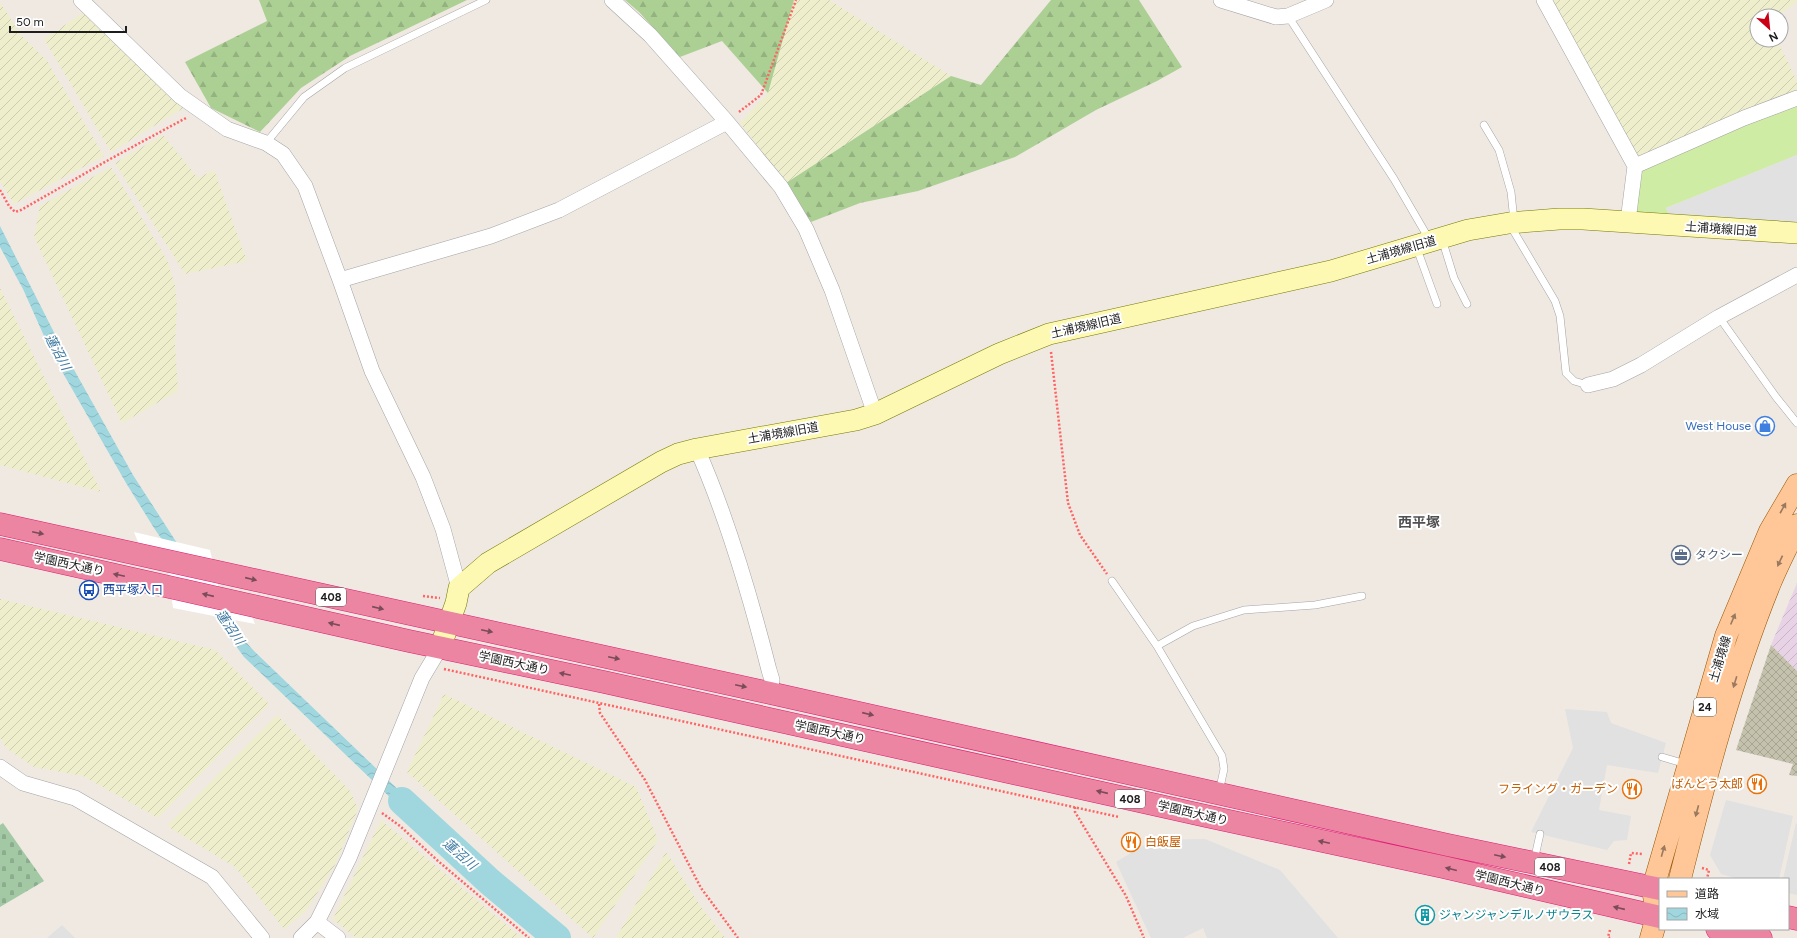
<svg xmlns="http://www.w3.org/2000/svg" width="1797" height="938" font-family="Figtree,'Noto Sans JP',sans-serif">
	<style>
		.industrial { fill: url(#industrial-furrows) }
		.construction { fill: url(#construction-cross-hatch) }
		.farmland { fill: url(#farmland-furrows) }
		.grass { fill: #cfeca4 }
		.forest { fill: url(#forest-firs) }
		.cemetery { fill: url(#cemetery-stones) }
		.parking { fill: #e1e1e1 }
		.water { fill: url(#water-waves) }
		.pier { fill: #fff }
		.lines { fill: none; stroke-linecap: round; stroke-linejoin: round }
		.river { stroke: #a0d7df; stroke-width: 28 }
		.lane-casing { stroke: #a4a4a4; stroke-width: 8 }
		.street-casing { stroke: #a4a4a4; stroke-width: 16 }
		.secondary-casing { stroke: #777800; stroke-width: 22 }
		.primary-casing { stroke: #965500; stroke-width: 23 }
		.highway-casing { stroke: #e11a73; stroke-width: 23 }
		.path { stroke: #ff6363; stroke-width: 2.5; stroke-dasharray: 2 2; stroke-linecap: butt }
		.lane { stroke: #fff; stroke-width: 7 }
		.street { stroke: #fff; stroke-width: 15 }
		.secondary { stroke: #fdf9b2; stroke-width: 21 }
		.primary { stroke: #ffc797; stroke-width: 22 }
		.highway { stroke: #eb85a2; stroke-width: 22 }
		.oneway { fill: #997a60 }
		.oneway2 { fill: #7a4c59 }
		.labels { text-anchor: middle; dominant-baseline: central; stroke-width: 4; stroke-linejoin: round; paint-order: stroke }
		.shield { fill: #fff; stroke: #616161; stroke-width: 1 }
		.shield-label { font-size: 11px; font-weight: bold; fill: #1d1d1d }
		.street-label { font-size: 12px; fill: #1d1d1d; stroke: #fff }
		.shop-label { font-size: 12px; fill: #366cbe; stroke: #fff; text-anchor: end }
		.service-label { font-size: 12px; fill: #4e5e75; stroke: #fff; text-anchor: start }
		.transit-label { font-size: 12px; fill: #164399; stroke: #fff; text-anchor: start }
		.food-label { font-size: 12px; fill: #c56008; stroke: #fff; text-anchor: end }
		.culture-label { font-size: 12px; fill: #0d838f; stroke: #fff; text-anchor: start }
		.water-label { font-size: 13px; font-style: italic; fill: #407aa1; stroke: #fff }
		.quarter-label { font-size: 14px; font-weight: bold; fill: #505050; stroke: #fff }
	</style>
	<defs>
		<pattern id="industrial-furrows" width="10" height="10" patternUnits="userSpaceOnUse"><rect width="10" height="10" fill="#e8d3e6"/><path d="M-1 1l2-2M0 10L10 0M9 11l2-2" fill="none" stroke="#c7b5c5"/></pattern>
		<pattern id="construction-cross-hatch" width="8" height="8" patternUnits="userSpaceOnUse"><rect width="8" height="8" fill="#c4c1ad"/><path d="M0 0l8 8M0 8l8-8" fill="none" stroke="#a8a594"/></pattern>
		<pattern id="farmland-furrows" width="10" height="10" patternUnits="userSpaceOnUse"><rect width="10" height="10" fill="#efeecc"/><path d="M-1 1l2-2M0 10L10 0M9 11l2-2" fill="none" stroke="#ccccaf"/></pattern>
		<pattern id="forest-firs" width="22" height="20" patternUnits="userSpaceOnUse"><rect width="22" height="20" fill="#acd094"/><path d="M5 1l3.5 6h-7zM16 11l3.5 6h-7z" fill="#94b27f"/></pattern>
		<pattern id="cemetery-stones" width="16" height="16" patternUnits="userSpaceOnUse"><rect width="16" height="16" fill="#a2c9a4"/><path d="M2 7V4a2 2 0 0 1 4 0v3zM10 15v-3a2 2 0 0 1 4 0v3z" fill="#8bac8d"/></pattern>
		<pattern id="water-waves" width="16" height="10" patternUnits="userSpaceOnUse"><rect width="16" height="10" fill="#a0d7df"/><path d="M0 5q4-4 8 0t8 0" fill="none" stroke="#89b8bf"/></pattern>
	</defs>
	<rect width="100%" height="100%" fill="#efe9e2"/>
	<path class="industrial" d="M1797,583V671L1771,645Z"/>
	<path class="construction" d="M1771,645L1797,671V776L1789,775L1793,764L1736,750Z"/>
	<path class="farmland" d="M794,0H829L951,76L786,183L740,123L768,93Z
		M1550,0H1797V2L1777,16H1757V40H1777L1797,81V91L1641,157H1636Z
		M0,2L20,34L47,61L104,156L14,204L0,181Z
		M83,13L159,86L185,107L111,152L44,39Z
		M163,135L198,178L214,170L247,261L185,274L115,163Z
		M111,167L167,260L175,285L177,307L175,344L178,391L122,423L34,237L40,206Z
		M0,288L101,492L0,465Z
		M0,599L215,650L269,704L158,818L83,776L34,767L6,748L0,738Z
		M444,694L636,787L658,840L593,938L407,772Z
		M277,715L350,791L358,809L335,865L306,911L284,929L235,867L167,826Z
		M381,820L522,938H356L333,919Z
		M666,852L701,907L725,938H616Z"/>
	<path class="grass" d="M1797,104V155L1666,208L1670,217L1637,215L1634,210L1639,176L1643,170L1666,157Z"/>
	<path class="forest" d="M259,0H467L350,56L301,88L260,132L211,108L185,62L267,21Z
		M625,0H794L768,93L722,41L680,57L639,12Z
		M1051,0H1139L1182,67L1157,81L1096,110L1015,157L918,191L860,203L811,222L786,183L951,76L981,85Z"/>
	<path class="cemetery" d="M3,823L44,881L0,907V825Z"/>
	<path class="parking" d="M1797,155V226L1670,217L1666,208Z
		M1565,709L1607,712L1611,723L1666,743L1658,773L1607,765L1599,810L1631,816L1627,840L1614,841L1607,850L1531,832L1573,748Z
		M1726,800L1793,816L1779,879H1739L1721,874L1710,855Z
		M1796,823L1797,824V895L1788,893V879H1783Z
		M1205,839L1280,870L1338,938H1207L1203,928L1183,938H1151L1116,862L1153,840Z
		M62,925L75,938H47Z"/>
	<path class="water" d="M0,226L63,350L133,475L228,622L254,651L433,823L425,831L244,657L217,620L154,528L126,483L52,354L23,289L0,247Z"/>
	<path class="pier" d="M134,532L210,550L219,589L243,595L255,624L173,608L168,571L147,565Z"/>
	<g class="lines">
		<path class="river" d="M402,801L490,882L557,938"/>
		<g class="lane-casing">
			<path id="lane" d="M1288,16L1394,179L1429,239
				M1484,125L1499,150L1511,192L1514,221
				M266,143L304,97L345,68L486,0
				M1510,225L1555,301L1560,316L1566,373L1574,381L1588,385
				M1442,239L1454,278L1467,304
				M1416,246L1437,304
				M1719,317L1776,397L1797,423
				M1112,581L1157,646L1222,756L1224,769L1219,792
				M1157,646L1193,626L1244,610L1315,605L1362,596
				M1662,757L1686,764
				M1534,861L1540,834"/>
		</g>
		<g class="street-casing">
			<path id="street" d="M81,0L180,96L227,129L266,143L283,154L305,186L340,280L372,371L423,477L443,529L459,588
				M612,0L650,35L727,122L781,187L806,229L832,290L875,414
				M1221,0L1276,17L1288,16L1326,0
				M1544,0L1635,166L1628,221
				M1635,166L1744,118L1797,98
				M340,280L491,236L559,210L727,122
				M1588,385L1613,379L1641,365L1719,317L1797,275
				M697,449C728,519 750,595 769,670L772,680L770,693
				M0,767L23,783L75,798L212,877L262,938
				M317,922L338,938
				M301,938L317,922L349,858L422,678L440,648"/>
		</g>
		<g class="secondary-casing">
			<path id="secondary" d="M440,648L456,603L459,588L488,563L661,462L678,454L697,449L856,420L875,414L999,354L1049,334L1331,271L1468,230L1509,223L1559,219H1583L1797,233"/>
		</g>
		<g class="primary-casing">
			<path id="primary" d="M1680,879C1705,779 1731,679 1770,583C1778,564 1788,545 1797,525
				M1651,938L1657,917L1653,888L1726,636L1770,531L1797,485"/>
		</g>
		<g class="highway-casing">
			<path id="highway" d="M0,524L770,693L1448,845L1660,889
				M0,549L409,641L604,682L1206,816L1443,867L1660,917
				M1788,917L1797,919
				M1717,929L1761,938"/>
		</g>
		<path class="path" d="M739,112L761,95L796,0
			M0,190L9,206L15,212L21,210L112,158L186,118
			M1051,352L1068,503L1080,535L1107,574
			M423,596L440,598
			M444,669L1119,817
			M599,704L600,713L645,780L701,888L738,938
			M1075,807V812L1126,896L1144,938
			M382,813L400,826L438,861L529,938
			M1629,864L1631,853L1643,854
			M1702,868L1709,870L1707,879
			M1610,930L1608,937L1610,938"/>
		<use href="#lane" class="lane"/>
		<use href="#street" class="street"/>
		<use href="#secondary" class="secondary"/>
		<use href="#primary" class="primary"/>
		<use href="#highway" class="highway"/>
	</g>
	<defs><path id="oneway-solid" d="M-6-.8H1V-3.2L6.5 0L1 3.2V.8H-6Z"/></defs>
	<g class="oneway">
		<use href="#oneway-solid" transform="translate(1783 508) rotate(-61)"/>
		<use href="#oneway-solid" transform="translate(1780 561) rotate(115)"/>
		<use href="#oneway-solid" transform="translate(1733 619) rotate(-67)"/>
		<use href="#oneway-solid" transform="translate(1735 682) rotate(107)"/>
		<use href="#oneway-solid" transform="translate(1697 811) rotate(105)"/>
		<use href="#oneway-solid" transform="translate(1663 851) rotate(-74)"/>
	</g>
	<g class="oneway2">
		<use href="#oneway-solid" transform="translate(38 533) rotate(12)"/>
		<use href="#oneway-solid" transform="translate(119 575) rotate(-168)"/>
		<use href="#oneway-solid" transform="translate(251 579) rotate(13)"/>
		<use href="#oneway-solid" transform="translate(208 595) rotate(-167)"/>
		<use href="#oneway-solid" transform="translate(378 608) rotate(13)"/>
		<use href="#oneway-solid" transform="translate(334 624) rotate(-167)"/>
		<use href="#oneway-solid" transform="translate(487 631) rotate(12)"/>
		<use href="#oneway-solid" transform="translate(614 658) rotate(12)"/>
		<use href="#oneway-solid" transform="translate(565 674) rotate(-168)"/>
		<use href="#oneway-solid" transform="translate(741 686) rotate(12)"/>
		<use href="#oneway-solid" transform="translate(868 714) rotate(13)"/>
		<use href="#oneway-solid" transform="translate(1102 792) rotate(-167)"/>
		<use href="#oneway-solid" transform="translate(1324 842) rotate(-168)"/>
		<use href="#oneway-solid" transform="translate(1500 856) rotate(12)"/>
		<use href="#oneway-solid" transform="translate(1451 869) rotate(-166)"/>
		<use href="#oneway-solid" transform="translate(1619 908) rotate(-167)"/>
	</g>
	<defs>
		<g id="shop-ring" transform="scale(1)"><circle r="9.5" fill="#fff" stroke="#3f7fe0" stroke-width="1.5"/><path d="M-5-2.5h2.3a2.7 3.5 0 0 1 5.4 0H5L5.5 6h-11ZM-1.5-2.5h3a1.5 2.3 0 0 0-3 0Z" fill="#3f7fe0"/></g>
		<g id="office-ring" transform="scale(1)"><circle r="9.5" fill="#fff" stroke="#5c6f8a" stroke-width="1.5"/><path d="M-6-3h4V-5.5h4V-3h4V5H-6ZM-1-4.5V-3h2v-1.5ZM-6 0V1H6V0Z" fill="#5c6f8a"/></g>
		<g id="bus-ring" transform="scale(1)"><circle r="9.5" fill="#fff" stroke="#1a4fb4" stroke-width="1.5"/><path d="M-5-6H5V4H4V6H2V4H-2V6H-4V4H-5ZM-3.5-4V0h7V-4ZM-3.5 1.2v1.5H-2V1.2ZM2 1.2v1.5H3.5V1.2Z" fill="#1a4fb4"/></g>
		<g id="restaurant-ring" transform="scale(1)"><circle r="9.5" fill="#fff" stroke="#e8710a" stroke-width="1.5"/><path d="M-5-6h1v4h1v-4h1v4h1v-4h1v5L-1.5 .5V6h-2V.5L-5-1ZM5-6V6H3V1.5H1.5Q1.5-4 5-6Z" fill="#e8710a"/></g>
		<g id="building-ring" transform="scale(1)"><circle r="9.5" fill="#fff" stroke="#0f9aa8" stroke-width="1.5"/><path d="M-4-6H4V6H1V3H-1V6H-4ZM-2.5-4.3h1.7v1.8h-1.7ZM.8-4.3h1.7v1.8H.8ZM-2.5-1h1.7V.8h-1.7ZM.8-1h1.7V.8H.8Z" fill="#0f9aa8"/></g>
	</defs>
	<g fill-rule="evenodd">
		<use href="#shop-ring" x="1765" y="426"/>
		<use href="#office-ring" x="1681" y="555"/>
		<use href="#bus-ring" x="89" y="590"/>
		<use href="#restaurant-ring" x="1757" y="784"/>
		<use href="#restaurant-ring" x="1632" y="789"/>
		<use href="#restaurant-ring" x="1131" y="842"/>
		<use href="#building-ring" x="1425" y="915"/>
	</g>
	<g class="labels">
		<g class="shield">
			<rect x="316" y="588" width="30" height="18" rx="3"/>
			<rect x="1694" y="698" width="22" height="18" rx="3"/>
			<rect x="1115" y="790" width="30" height="18" rx="3"/>
			<rect x="1535" y="858" width="30" height="18" rx="3"/>
		</g>
		<g class="shield-label">
			<text x="331" y="597">408</text>
			<text x="1705" y="707">24</text>
			<text x="1130" y="799">408</text>
			<text x="1550" y="867">408</text>
		</g>
		<g class="street-label">
			<text transform="translate(1721 229) rotate(4)">土浦境線旧道</text>
			<text transform="translate(1401 250) rotate(-16)">土浦境線旧道</text>
			<text transform="translate(1086 326) rotate(-13)">土浦境線旧道</text>
			<text transform="translate(783 433) rotate(-10)">土浦境線旧道</text>
			<text transform="translate(69 564) rotate(12)">学園西大通り</text>
			<text transform="translate(1720 659) rotate(-73)">土浦境線</text>
			<text transform="translate(514 663) rotate(12)">学園西大通り</text>
			<text transform="translate(830 732) rotate(12)">学園西大通り</text>
			<text transform="translate(1193 813) rotate(13)">学園西大通り</text>
			<text transform="translate(1510 883) rotate(14)">学園西大通り</text>
		</g>
		<g class="shop-label">
			<text x="1751" y="426">West House</text>
		</g>
		<g class="service-label">
			<text x="1695" y="555">タクシー</text>
		</g>
		<g class="transit-label">
			<text x="103" y="590">西平塚入口</text>
		</g>
		<g class="food-label">
			<text x="1743" y="784">ばんどう太郎</text>
			<text x="1618" y="789">フライング・ガーデン</text>
			<text x="1145" y="842" text-anchor="start">白飯屋</text>
		</g>
		<g class="culture-label">
			<text x="1439" y="915">ジャンジャンデルノザウラス</text>
		</g>
		<g class="water-label">
			<text transform="translate(58 352) rotate(62)">蓮沼川</text>
			<text transform="translate(230 627) rotate(55)">蓮沼川</text>
			<text transform="translate(460 854) rotate(41)">蓮沼川</text>
		</g>
		<g class="quarter-label">
			<text x="1419" y="522">西平塚</text>
		</g>
	</g>
	<rect x="1659" y="878" width="130" height="52" fill="#ffffff" stroke="#a5a5a5"/>
	<rect x="1667" y="891" width="20" height="6" fill="#ffc797" stroke="#a5a5a5"/>
	<text x="1695" y="898" font-size="12" fill="#1d1d1d">道路</text>
	<rect x="1667" y="908" width="20" height="12" fill="url(#water-waves)" stroke="#a5a5a5"/>
	<text x="1695" y="918" font-size="12" fill="#1d1d1d">水域</text>
	<g transform="translate(1769 28) rotate(153)"><circle r="19" fill="#ffffff" stroke="#a5a5a5"/>
	<path d="M0-3L7 15L0 10L-7 15Z" fill="#ca0015"/>
	<text y="-6" font-size="11" font-weight="bold" text-anchor="middle" fill="#1d1d1d">N</text>
	</g>
	<path d="M10 26v6h116v-6" fill="none" stroke="#1d1d1d" stroke-width="2"/>
	<text x="16" y="26" font-size="12" fill="#1d1d1d" stroke="#ffffff" stroke-width="3" paint-order="stroke">50 m</text>
</svg>
